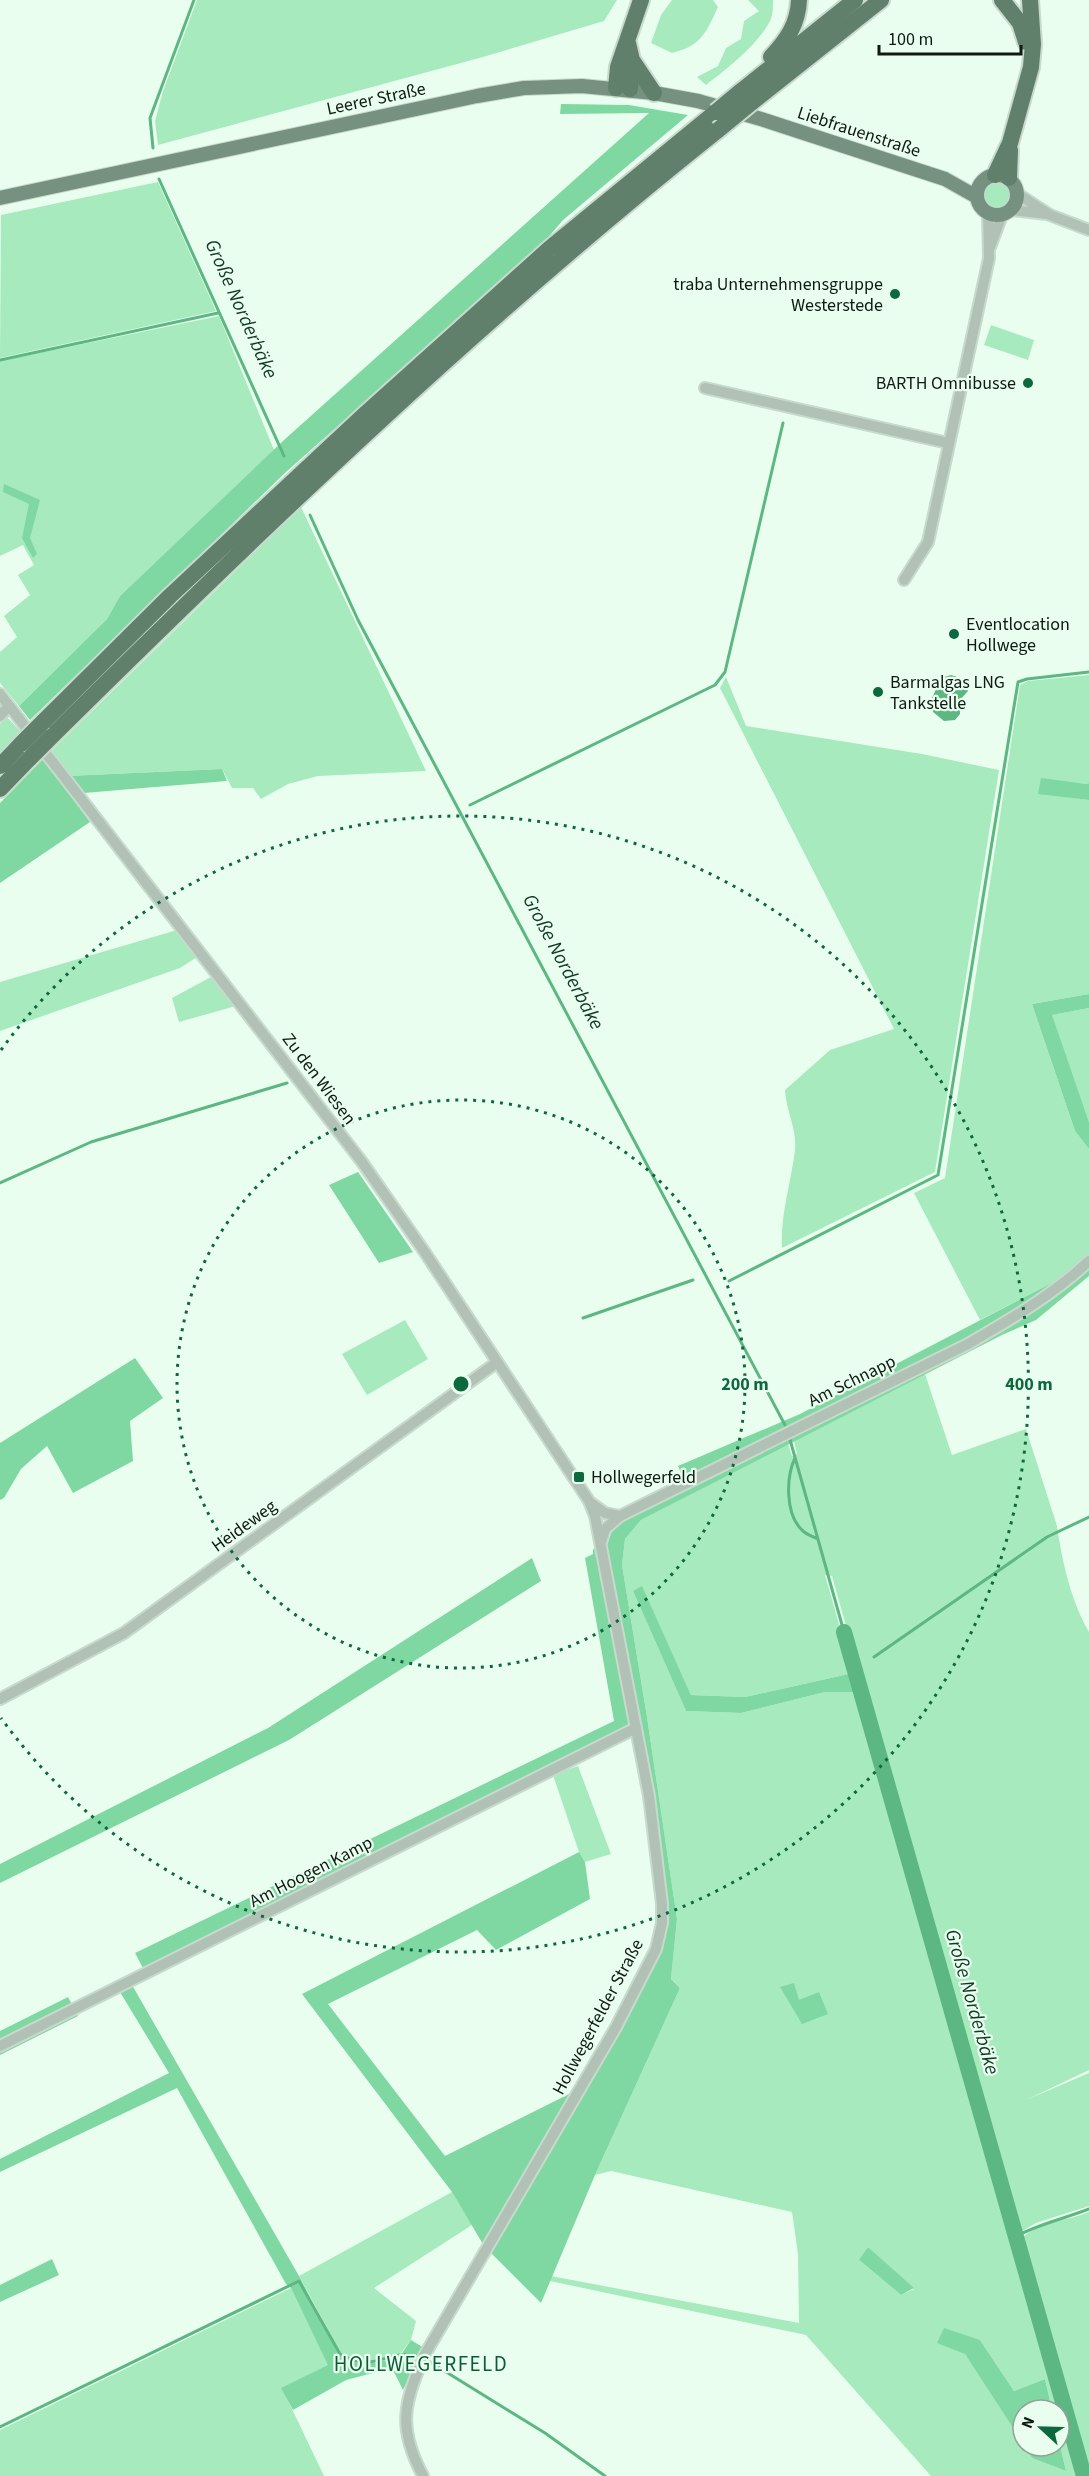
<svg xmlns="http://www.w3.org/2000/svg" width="1089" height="2476" font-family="'Source Sans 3',sans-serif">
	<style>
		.green { fill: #a6eabe; fill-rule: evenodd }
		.forest { fill: #7fd8a1 }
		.water { fill: #5db782 }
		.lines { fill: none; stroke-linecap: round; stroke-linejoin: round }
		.stream { stroke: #5db782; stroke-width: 3 }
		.river { stroke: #5db782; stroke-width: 16 }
		.minor-casing { stroke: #c7dacc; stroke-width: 14 }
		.major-casing { stroke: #c7dacc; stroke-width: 16 }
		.highway-casing { stroke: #c7dacc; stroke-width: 20 }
		.minor { stroke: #b2c1b6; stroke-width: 10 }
		.major { stroke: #76917f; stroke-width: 14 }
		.highway { stroke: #61806c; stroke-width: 16 }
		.highway-bridge-casing { stroke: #c7dacc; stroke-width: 20; stroke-linecap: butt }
		.highway-bridge { stroke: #61806c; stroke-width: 16 }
		.ring { fill: none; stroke: #0c693d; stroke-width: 3; stroke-dasharray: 3 6 }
		.poi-dot { fill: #0c693d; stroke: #eafef0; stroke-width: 2 }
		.labels { text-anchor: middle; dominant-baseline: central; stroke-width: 4.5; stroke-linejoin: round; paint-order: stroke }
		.street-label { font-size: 18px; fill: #0e1a12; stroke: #eafef0 }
		.poi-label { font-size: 18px; fill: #0e1a12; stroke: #eafef0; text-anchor: start }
		.water-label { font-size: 20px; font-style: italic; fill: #123923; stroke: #eafef0 }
		.quarter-label { font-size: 21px; letter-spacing: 1.5px; fill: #095e36; stroke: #eafef0 }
		.centre { fill: #0c693d; stroke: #eafef0; stroke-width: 3 }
		.ring-label { font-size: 18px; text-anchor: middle; font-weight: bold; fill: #0c693d; stroke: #eafef0; stroke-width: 4.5; stroke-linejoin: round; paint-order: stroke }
	</style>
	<rect width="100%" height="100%" fill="#eafef0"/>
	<path class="green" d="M197,0H617L604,21L483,57L158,145L155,121L163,91Z
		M672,0H713L718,7C706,33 701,46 672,53L651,43L661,15Z
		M748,0H773C773,6 773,13 771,19C760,43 727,69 706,85L697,77L718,66L726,48L741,39L744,21L759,11Z
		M983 195a15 15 0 1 1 30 0a15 15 0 1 1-30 0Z
		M158,182L216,311L0,358L1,215Z
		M219,316L274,450L120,596L107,619L19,706L0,683V652L17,637L4,616L30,595L18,575L34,565L23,545L0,556V361Z
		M991,325L1034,340L1028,360L984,345Z
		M301,507L426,771L318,776L288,784L261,799L253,788H232L222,769L68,776L50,752Z
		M1089,675V783L1086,784L1064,782L1038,793L1089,800V994L1032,1004L1075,1131L1089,1149V1255L1069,1274L980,1320L914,1193L945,1178L1020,685L1028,681Z
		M726,677L746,726L922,754L999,770L935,1172L782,1248C780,1215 791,1183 795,1150C797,1129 786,1111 785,1090L830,1050L894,1029L720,688Z
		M7,717L20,731L0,752V724Z
		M177,930L197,957L180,968L0,1031V982Z
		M211,977L236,1006L179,1022L172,998Z
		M1089,1008V1122L1051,1015Z
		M405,1320L428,1359L367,1395L342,1354Z
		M925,1374L952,1455L1026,1429L1057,1526C1062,1561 1071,1601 1089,1632V2070L1026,2100L1089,2073V2206L1036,2223L1017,2234L832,1576L825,1575L853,1673L745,1697L691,1695L642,1587L633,1591L686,1711L741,1713L825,1692H858L963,2065L1082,2476H931L806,2335L550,2281L551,2276L799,2323L798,2254L792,2212L611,2171L595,2175L680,1988L671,1979L677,1919L647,1717L622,1565L625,1539L641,1520L788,1444L792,1456L797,1454L794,1441ZM868,2247L913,2288L914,2289L901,2295L860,2261ZM980,2340L1014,2391L1045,2379L1052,2410H1059V2441L1066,2471L1032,2458L1010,2419L965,2354Z
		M578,1766L611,1854L585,1862L579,1852L553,1775Z
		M452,2192L472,2225L374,2288L416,2321L411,2340L400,2354L366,2363L352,2360L340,2352L299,2276Z
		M1089,2212V2476H1086L1019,2242C1033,2222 1068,2221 1089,2212Z
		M291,2288L329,2365L282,2388L324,2476H0V2430Z"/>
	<path class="forest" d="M561,104L629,105L688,115L563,220L540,247L286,472L30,720L19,706L107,619L120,596L284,440L649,113L560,114Z
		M4,484L40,500L30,538L37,554L33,558L22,538L29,504L3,492Z
		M43,759L61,779L68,776L222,769L227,781L84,793L74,800L90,822L0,883V803Z
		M1041,778L1086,784L1089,783V800L1038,794Z
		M1089,994V1008L1052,1015L1089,1122V1149L1075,1131L1032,1004Z
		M358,1172L413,1252L379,1263L329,1185Z
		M1089,1255V1276L1036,1320L1002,1335L641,1520L625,1539L622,1565L647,1717L677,1919L671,1979L680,1988L595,2175L541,2303L484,2246L452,2192L302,1994L579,1852L585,1862L590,1899L496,1950L477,1930L328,2004L445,2156L571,2093L578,2097L665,1919L632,1726L333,1877L143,1968L135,1953L614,1721L585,1558L593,1554V1549L607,1545L612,1531L620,1523L687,1488L678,1466L800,1414L1069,1274Z
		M135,1358L163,1398L130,1421L133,1461L73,1493L47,1446L21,1469L4,1498L0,1500V1443Z
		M532,1558L541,1581L289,1740L0,1883V1864L268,1728Z
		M642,1586L691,1695L745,1697L853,1673L858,1692H825L741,1713L686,1711L633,1591Z
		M794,1983L799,2000L819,1992L828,2014L802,2024L780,1987Z
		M132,1985L299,2276L339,2355C363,2369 375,2363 400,2356L411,2340L424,2348L403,2390L392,2368L346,2380L293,2410L281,2388L328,2365L291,2288L286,2284L177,2088L0,2172V2159L169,2073L120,1992Z
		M68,1997L78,2016L0,2055V2031Z
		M868,2247L914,2288L901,2295L859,2260Z
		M52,2259L59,2275L0,2302V2285Z
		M944,2328L980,2340L1014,2391L1045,2379L1052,2410H1023V2443L965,2354L937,2343Z
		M1059,2441L1066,2471L1032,2458L1025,2446H1059Z"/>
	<path class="water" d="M951,675L960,678L967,684L968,691L960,700V714L955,720L944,721L933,712L932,698L941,678Z"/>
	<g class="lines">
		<path class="stream" d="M153,148L150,118L194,0
			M159,179L284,456
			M0,360L218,313
			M310,515L358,620L785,1425
			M470,805L715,685L725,672L783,423
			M0,1183L91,1142L287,1083
			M729,1281L938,1175L1018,682L1027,679L1089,672
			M583,1318L693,1280
			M789,1436L844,1632
			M795,1458C786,1477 785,1514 802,1530C805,1534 814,1537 818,1539
			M874,1657L1047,1537L1089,1517
			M1015,2237C1038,2224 1064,2219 1089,2209
			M430,2362L545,2433L605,2476
			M0,2427L299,2281L340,2354C373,2374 384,2351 415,2355"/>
		<path class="river" d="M844,1632L1084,2476"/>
		<g class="minor-casing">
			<path id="minor" d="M1018,194L1050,215L1089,230
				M1012,210L1047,214
				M990,247L1002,215
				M705,388L948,443
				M904,580L928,542L989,258L988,213
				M0,694L362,1162L426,1254L589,1501L595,1516L649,1796L662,1904V1923L656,1949L616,2027L424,2356C404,2404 397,2427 423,2476
				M0,716L9,706
				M591,1503L605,1513L620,1516
				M601,1542L605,1529L620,1516L968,1344C1011,1319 1053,1295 1089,1261
				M0,1699L124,1633L496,1363
				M0,2046L636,1728"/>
		</g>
		<g class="major-casing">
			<path id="major" d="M977 195a20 20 0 1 1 40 0a20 20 0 1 1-40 0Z
				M0,198L477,96L524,88L582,86L654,93L698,101L761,119L945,179L977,197"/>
		</g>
		<g class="highway-casing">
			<path id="highway" d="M1002,0L1020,23L1026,42
				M628,43L632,60L630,89
				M771,57C787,40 798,24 799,0
				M632,60L654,93
				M616,88L618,67L641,0
				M740,92L855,0
				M751,103L881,0
				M995,175L1010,143L1031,67L1033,44L1030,0
				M1009,178L1010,150
				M43,722L170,596L365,414L549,249L716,112
				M52,736C265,525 483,317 718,130
				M0,766L21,744
				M0,789L30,758"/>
		</g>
		<use href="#minor" class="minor"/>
		<use href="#major" class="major"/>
		<use href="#highway" class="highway"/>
		<g class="highway-bridge-casing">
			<path id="highway-bridge" d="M716,112L740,92
				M718,130L751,103
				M21,744L43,722
				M30,758L52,736"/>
		</g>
		<use href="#highway-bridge" class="highway-bridge"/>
	</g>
	<g class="ring">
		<circle cx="461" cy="1384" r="284"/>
		<path d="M1 1050A568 568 0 1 1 1 1718"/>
	</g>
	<g class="poi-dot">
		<circle cx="895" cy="294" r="6"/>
		<circle cx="1028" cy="383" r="6"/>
		<circle cx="954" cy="634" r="6"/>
		<circle cx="878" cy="692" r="6"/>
		<rect x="573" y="1471" width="12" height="12" rx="3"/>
	</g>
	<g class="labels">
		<g class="street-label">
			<text transform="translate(376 99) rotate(-12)">Leerer Straße</text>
			<text transform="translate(859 132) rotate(18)">Liebfrauenstraße</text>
			<text transform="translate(319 1079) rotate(53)">Zu den Wiesen</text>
			<text transform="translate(852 1381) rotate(-26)">Am Schnapp</text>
			<text transform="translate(244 1526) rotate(-36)">Heideweg</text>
			<text transform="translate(311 1872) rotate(-27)">Am Hoogen Kamp</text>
			<text transform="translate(598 2017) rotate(-62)">Hollwegerfelder Straße</text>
		</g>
		<g class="poi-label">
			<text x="883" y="284" text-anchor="end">traba Unternehmensgruppe<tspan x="883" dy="21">Westerstede</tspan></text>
			<text x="1016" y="383" text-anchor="end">BARTH Omnibusse</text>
			<text x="966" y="624">Eventlocation<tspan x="966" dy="21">Hollwege</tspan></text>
			<text x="890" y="682">Barmalgas LNG<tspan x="890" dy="21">Tankstelle</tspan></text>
			<text x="591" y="1477">Hollwegerfeld</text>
		</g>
		<g class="water-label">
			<text transform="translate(241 309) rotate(66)">Große Norderbäke</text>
			<text transform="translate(563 962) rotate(62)">Große Norderbäke</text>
			<text transform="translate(972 2002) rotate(74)">Große Norderbäke</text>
		</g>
		<g class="quarter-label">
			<text x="421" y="2364">HOLLWEGERFELD</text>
		</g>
	</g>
	<circle cx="461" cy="1384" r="9" class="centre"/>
	<g class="ring-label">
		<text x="745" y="1390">200 m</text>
		<text x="1029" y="1390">400 m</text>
	</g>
	<g transform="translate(1041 2428) rotate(292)"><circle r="28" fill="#eafef0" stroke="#92a397" stroke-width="1.5"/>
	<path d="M0-4.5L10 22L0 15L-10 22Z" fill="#0c693d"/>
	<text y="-9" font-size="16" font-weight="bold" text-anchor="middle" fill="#0e1a12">N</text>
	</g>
	<path d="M879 45v9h142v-9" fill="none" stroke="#0e1a12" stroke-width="3"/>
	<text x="888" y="45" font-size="18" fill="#0e1a12" stroke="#eafef0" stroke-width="4.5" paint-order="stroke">100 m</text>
</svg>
